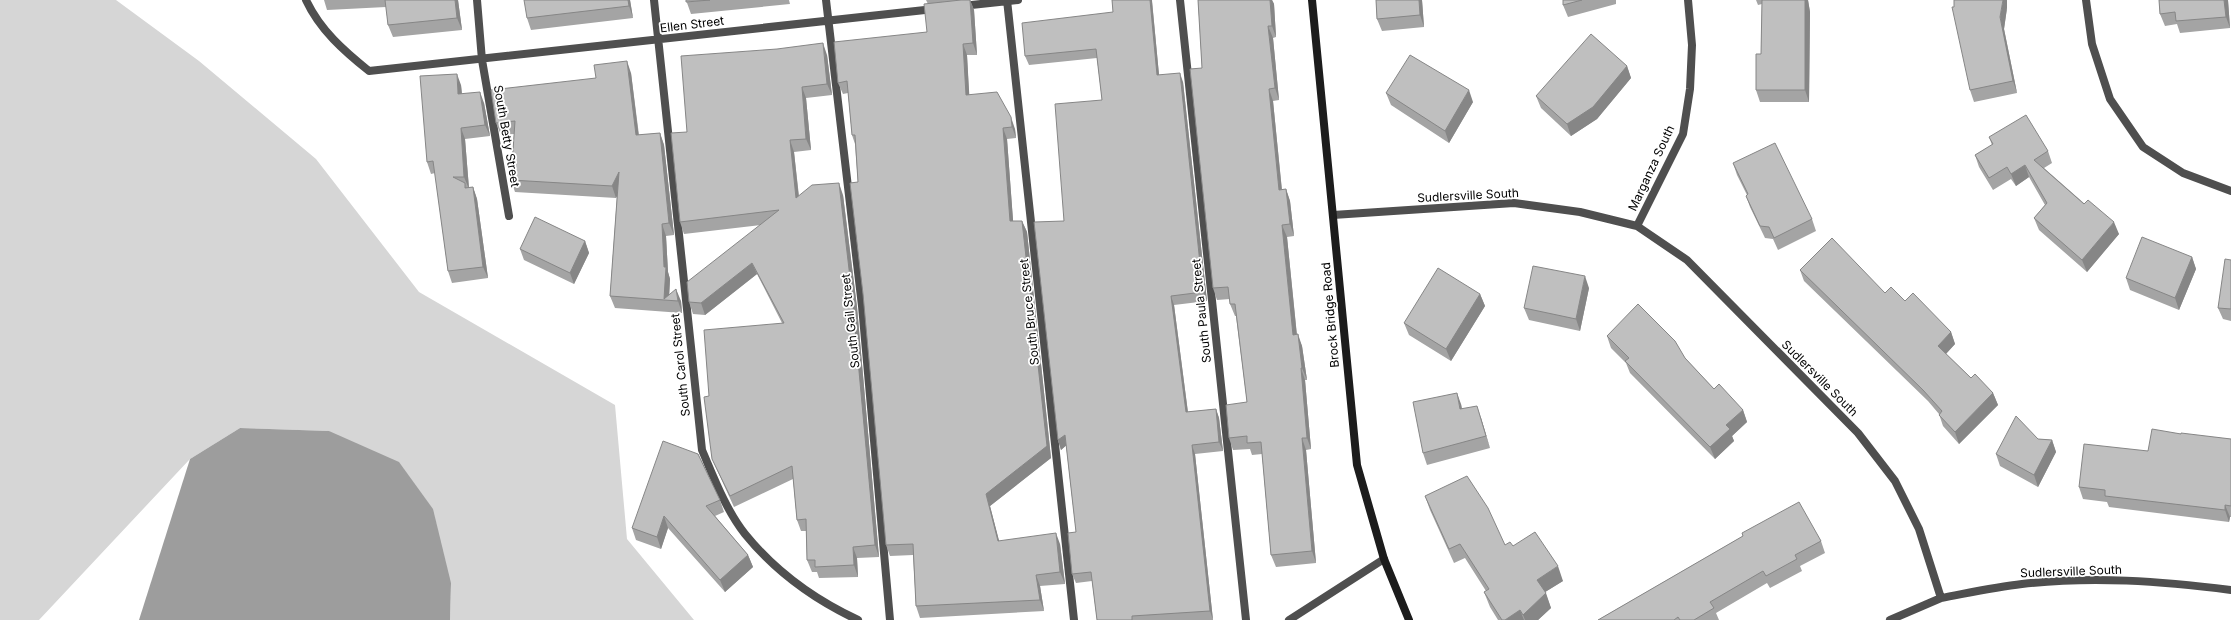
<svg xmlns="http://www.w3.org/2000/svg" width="2231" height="620" font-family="Inter,sans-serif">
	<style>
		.green { fill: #d6d6d6 }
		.water { fill: #9d9d9d }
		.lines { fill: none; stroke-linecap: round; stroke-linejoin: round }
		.street { stroke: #4f4f4f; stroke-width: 8 }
		.secondary { stroke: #1c1c1c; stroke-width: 8 }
		.wall { fill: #a4a4a4 }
		.shaded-wall { fill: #868686 }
		.building { fill: #bfbfbf; stroke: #868686 }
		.labels { text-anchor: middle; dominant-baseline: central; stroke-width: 3.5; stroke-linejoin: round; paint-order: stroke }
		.street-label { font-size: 12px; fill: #000; stroke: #fff }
	</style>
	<rect width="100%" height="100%" fill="#fff"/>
	<path class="green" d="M0,0H116L199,61L316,159L419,292L615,405L627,539L694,620H450L451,583L329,431L240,428L190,459L39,620H0Z"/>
	<path class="water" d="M240,428L329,431L399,462L433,509L451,583L450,620H139L190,459Z"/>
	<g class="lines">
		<path class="street" d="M306,0C320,30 344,51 369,71L934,9
			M477,0L482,60L509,216
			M654,0L702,450C714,478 726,510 745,534C775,571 815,600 858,620
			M826,0L862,306L890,620
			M1007,0L1074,620
			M1180,0L1246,620
			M2086,0L2092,44L2110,99L2143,147L2183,173L2231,191
			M962,6L1018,0
			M1333,215L1514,203L1580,212L1637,226L1687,260L1858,433L1895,481L1919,529L1941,598C1968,593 1995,587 2022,584C2092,576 2161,581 2231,590
			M1637,226L1683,134L1690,89L1692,45L1688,0
			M1289,620L1384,559
			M1890,620L1941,598"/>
		<path class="secondary" d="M1312,0L1357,465L1384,559L1409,620"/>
	</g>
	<path class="wall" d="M324,0H458L462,30L393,37L388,25L386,7L327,10Z
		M630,0L633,18L531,30L527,18Z
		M686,0H789L790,4L691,14Z
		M926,0H970L974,10L977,55H967L969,95L1015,129L1016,138L1007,139L1013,221H1022L1027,232L1051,458L990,506L999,541L1060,544L1065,584L1040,586L1044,611L920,618L916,606L913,555L890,556L886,545L855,144L852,135L848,93L843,94L838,83L927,32L928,4Z
		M1112,0H1152L1159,75L1183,82L1207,301L1174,305L1188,412L1216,409L1219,418L1223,451L1195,454L1213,620H1097L1092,581L1076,583L1072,574L1076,532L1066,445L1061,450L1058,440L1064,221L1102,100L1097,58L1029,65L1025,56L1113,12Z
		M1198,0H1272L1274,4L1276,37L1273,38L1279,100L1273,101L1282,190L1286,189L1290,201L1294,236L1287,237L1297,335L1302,346L1307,380H1305L1311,449L1306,450L1316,563L1276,567L1271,555L1262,454L1252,455L1250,449L1233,450L1229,438L1247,402L1236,316H1235L1230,304V299L1217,300L1213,288L1202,68Z
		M1376,0H1422L1424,27L1382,31L1377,19Z
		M1563,0H1616V4L1568,17L1563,5Z
		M1756,0H1808L1810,12L1809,102H1760L1756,90L1761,54L1762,4L1758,5Z
		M2159,0H2228L2230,28L2180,33L2177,24L2165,26L2160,14Z
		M2007,8L2004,29L2017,93L1974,102L1970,90Z
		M827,55L832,95L806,98L811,150L794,152L799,196L843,195L857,307L879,557L857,558L858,577L819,578L817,572H812L807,560L806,531H801L797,520L793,479L734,507L717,470L712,459L709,396L782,323L757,274L705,315L693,314L689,302L761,225L684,234L680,222L687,132Z
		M1627,66L1631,78L1597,119L1571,136L1541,108L1536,96Z
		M631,73L639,135L660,133L664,145L674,235L666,236L668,272L670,279L669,295L681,301L682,313L615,308L610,296L617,196L616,198L515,192L511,180L514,134L501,135L496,123Z
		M461,85L462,94L484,103L490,136L465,139L469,188L473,187L477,199L488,278L452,283L448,271L435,173L431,174L427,162Z
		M1386,93L1473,102L1449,143L1391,105Z
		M1989,137L2048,151L2052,163L2044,168L2119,234L2087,272L2039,230L2034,218L2045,205L2029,177L2016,186L2011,179L1993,190L1979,167L1975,155L1992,145Z
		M1733,163L1812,219L1816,231L1778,250L1773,239L1765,238L1750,207L1746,196L1747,195L1737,175Z
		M585,241L589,253L574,284L524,260L520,249Z
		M2192,257L2196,269L2179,310L2130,290L2126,278Z
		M2231,260V321L2223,319L2218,308Z
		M1800,270L1885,293L1905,301L1951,332L1955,344L1946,354L1971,378L1993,393L1998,405L1959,444L1943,426L1939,414L1928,401L1804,281Z
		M1589,288L1580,331L1529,320L1524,308Z
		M1480,294L1485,306L1451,361L1409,335L1404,323Z
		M1607,336L1685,358L1714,389L1743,410L1747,422L1732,436L1734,441L1715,459L1630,373L1626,363L1611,348Z
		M1461,404L1462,409L1481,418L1490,448L1427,465L1423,453Z
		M2181,434L2231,439V517H2230L2229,522L2109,507L2107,502L2083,499L2079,487Z
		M2038,439L2052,440L2056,452L2038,487L2000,466L1996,454Z
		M698,454L720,500L724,512L715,516L748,555L753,567L725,592L668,528L661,549L636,540L632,528Z
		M1425,496L1505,545L1513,546L1563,581L1545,592L1551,608L1538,620H1498L1490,607L1484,592L1486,591L1465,558L1454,563L1430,510Z
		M1742,533L1821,541L1825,553L1800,566L1802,571L1770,588L1767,583L1716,613L1719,620H1598L1743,536Z"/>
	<path class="shaded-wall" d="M455,0H458L462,30L457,18Z
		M628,0H630L633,18L629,6Z
		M970,0L974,10L977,55L973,43Z
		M1150,0H1152V2L1160,85L1157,75Z
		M1270,0H1272L1274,4L1276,37L1272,26Z
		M1419,0H1422L1424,27L1420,15Z
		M1805,0H1808L1810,12L1809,102L1805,90Z
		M2003,0H2007V8L2004,29L2017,93L2013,81L2000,17Z
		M2224,0H2228L2230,28L2226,17Z
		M1268,26L1273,38L1279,100L1275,88Z
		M823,43L827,55L832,95L827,84Z
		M963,44L967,55L970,107L966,95Z
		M627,61L631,73L640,147L636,135Z
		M1627,66L1631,78L1597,119L1571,136L1567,124Z
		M1180,73L1183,82L1207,301L1203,292Z
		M457,74L461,85L463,106L458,94Z
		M802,87L806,98L811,150L806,139Z
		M1269,89L1273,101L1283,202L1279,190Z
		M1469,90L1473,102L1449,143L1445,131Z
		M480,92L484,103L490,136L485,125Z
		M1011,117L1015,129L1016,138L1012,127Z
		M461,128L465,139L469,189L464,177Z
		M1003,128L1007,139L1014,233L1010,221Z
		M660,133L664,145L674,235L669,223Z
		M790,140L794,152L800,209L796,198Z
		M2025,165L2029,177L2016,186L2011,174Z
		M619,172L623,184L616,198L612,186Z
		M839,183L843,195L857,307L879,557L875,545Z
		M473,187L477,199L488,278L483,267Z
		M1286,189L1290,201L1294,236L1290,224Z
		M1022,221L1027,232L1051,458L990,506L1002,552L998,541L986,494Z
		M2114,222L2119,234L2087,272L2082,260Z
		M662,224L666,236L668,272L670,279L669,300L664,299V267Z
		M1282,225L1287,237L1298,347L1293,335Z
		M585,241L589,253L574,284L570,273Z
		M2192,257L2196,269L2179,310L2175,298Z
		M752,263L757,274L705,315L701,303Z
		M1585,276L1589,288L1580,331L1576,319Z
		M676,289L681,301L682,313L678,301Z
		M1480,294L1485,306L1451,361L1446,349Z
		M1171,296L1174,305L1189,421L1186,412Z
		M1951,332L1955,344L1942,358L1938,346Z
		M1298,334L1302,346L1307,380L1302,368Z
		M1301,368L1305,380L1311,449L1307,438Z
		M1457,393L1461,404L1464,421L1460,409Z
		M1993,393L1998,405L1959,444L1955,432Z
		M1477,406L1481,418L1490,448L1486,436Z
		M1216,409L1219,418L1223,451L1219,442Z
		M1743,410L1747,422L1732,436L1734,441L1715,459L1710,447L1726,425Z
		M1065,435L1068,444L1061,450L1058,440Z
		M1302,438L1306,450L1316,563L1312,551Z
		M2052,440L2056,452L2038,487L2034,475Z
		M1192,445L1195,454L1213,620L1210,611Z
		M2225,505L2230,517L2229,522L2225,510Z
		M664,516L668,528L661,549L657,537Z
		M1056,533L1060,544L1065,584L1060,572Z
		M853,547L857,558L858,577L854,565Z
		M748,555L753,567L725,592L720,580Z
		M1558,566L1563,581L1542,594L1537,580Z
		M1036,575L1040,586L1044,611L1040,600Z
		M1546,593L1551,608L1538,620H1525L1523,615Z
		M1520,610L1524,620H1505Z"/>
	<path class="building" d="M385,0H455L457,18L388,25Z
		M524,0H628L629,6L527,18Z
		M686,0H710L686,2Z
		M961,0H970L973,43L963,44L966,95L997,92L1011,117L1012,127L1003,128L1010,221H1022L1047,446L986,494L998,541L1056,533L1060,572L1036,575L1040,600L916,606L913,544L886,545L863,294L850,183L858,182L855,135H852L847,81L838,83L834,42L927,32L924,4Z
		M1112,0H1150L1157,75L1180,73L1203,292L1171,296L1186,412L1216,409L1219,442L1192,445L1210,611L1132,616V620H1097L1091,572L1072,574L1068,533L1076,532L1065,435L1058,440L1034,222L1064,221L1055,104L1102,100L1096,49L1025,56L1022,23L1113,12Z
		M1198,0H1270L1272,26H1268L1275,88L1269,89L1279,190L1286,189L1290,224L1282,225L1293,335L1298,334L1302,368H1301L1307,438H1302L1312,551L1271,555L1261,442L1247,443V436L1229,438L1226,405L1247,402L1235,304H1230L1228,287L1213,288L1190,69L1202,68Z
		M1376,0H1419L1420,15L1377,19Z
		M1563,0H1582L1563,5Z
		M1762,0H1805V90H1756V54H1761Z
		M1954,0H2003L2000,17L2013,81L1970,90L1952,7H1954Z
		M2159,0H2224L2226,17L2176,21L2175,12L2160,14Z
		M1591,34L1627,66L1593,107L1567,124L1536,96Z
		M823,43L827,84L802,87L806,139L790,140L796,198L812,185L839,183L852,295L875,545L853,547L854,565L815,567V560H807L806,519L797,520L792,466L730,496L712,459L704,397L709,396L704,330L784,323L752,263L701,303L689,302L687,282L779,210L680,222L671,133L687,132L681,56L777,49Z
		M1410,55L1469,90L1445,131L1386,93Z
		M627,61L636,135L660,133L669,223L662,224L664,267H666L664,299L676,289L678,301L610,296L619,172L612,186L511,180L515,121L496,123L491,90L596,78L594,65Z
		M457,74L458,94L480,92L485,125L461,128L464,177H453L465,183V188L473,187L483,267L448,271L433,161L427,162L420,76Z
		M2026,115L2048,151L2034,160L2084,204L2088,200L2114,222L2082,260L2034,218L2047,203L2025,165L2011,174L2007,167L1989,178L1975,155L1993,144L1989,137Z
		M1775,143L1812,219L1774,238L1769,227L1760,226L1746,196L1748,194L1733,163Z
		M535,217L585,241L570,273L520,249Z
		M2142,237L2192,257L2175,298L2126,278Z
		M1832,238L1885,293L1891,287L1905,301L1913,293L1951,332L1938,346L1971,378L1975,374L1993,393L1955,432L1939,415L1942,411L1923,390L1800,270Z
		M2225,259L2231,260V309L2218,308Z
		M1533,266L1585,276L1576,319L1524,308Z
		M1438,268L1480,294L1446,349L1404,323Z
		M1638,304L1675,341L1685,358L1714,389L1719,384L1743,410L1726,425L1730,429L1710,447L1625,361L1629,358L1607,336Z
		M1457,393L1460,409L1477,406L1486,436L1423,453L1413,402Z
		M2016,416L2038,439L2052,440L2034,475L1996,454Z
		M2152,429L2181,434V433L2231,439V506L2225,505V510L2105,496V490L2079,487L2084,444L2148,451Z
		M663,441L698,454L720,500L706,506L748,555L720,580L664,516L657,537L632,528Z
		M1467,476L1488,508L1505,545L1510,542L1513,546L1535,532L1558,566L1537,580L1546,593L1523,615L1520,610L1505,620H1502L1484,592L1489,589L1460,544L1449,549L1425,496Z
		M1799,502L1821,541L1795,555L1797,559L1766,576L1763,571L1710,602L1714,608L1694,620H1680L1678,617L1674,620H1598L1743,536L1742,533Z"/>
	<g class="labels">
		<g class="street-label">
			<text transform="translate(692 24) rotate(-7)">Ellen Street</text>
			<text transform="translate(507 136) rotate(80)">South Betty Street</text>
			<text transform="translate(1651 168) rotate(-65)">Marganza South</text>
			<text transform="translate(1468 195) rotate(-3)">Sudlersville South</text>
			<text transform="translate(1201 311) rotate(-96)">South Paula Street</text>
			<text transform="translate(1029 312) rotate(-96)">South Bruce Street</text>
			<text transform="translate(1330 315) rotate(-95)">Brock Bridge Road</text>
			<text transform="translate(850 321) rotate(-96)">South Gail Street</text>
			<text transform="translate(680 365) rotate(-96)">South Carol Street</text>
			<text transform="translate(1820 378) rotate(45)">Sudlersville South</text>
			<text transform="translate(2071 571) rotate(-2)">Sudlersville South</text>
		</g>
	</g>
</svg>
